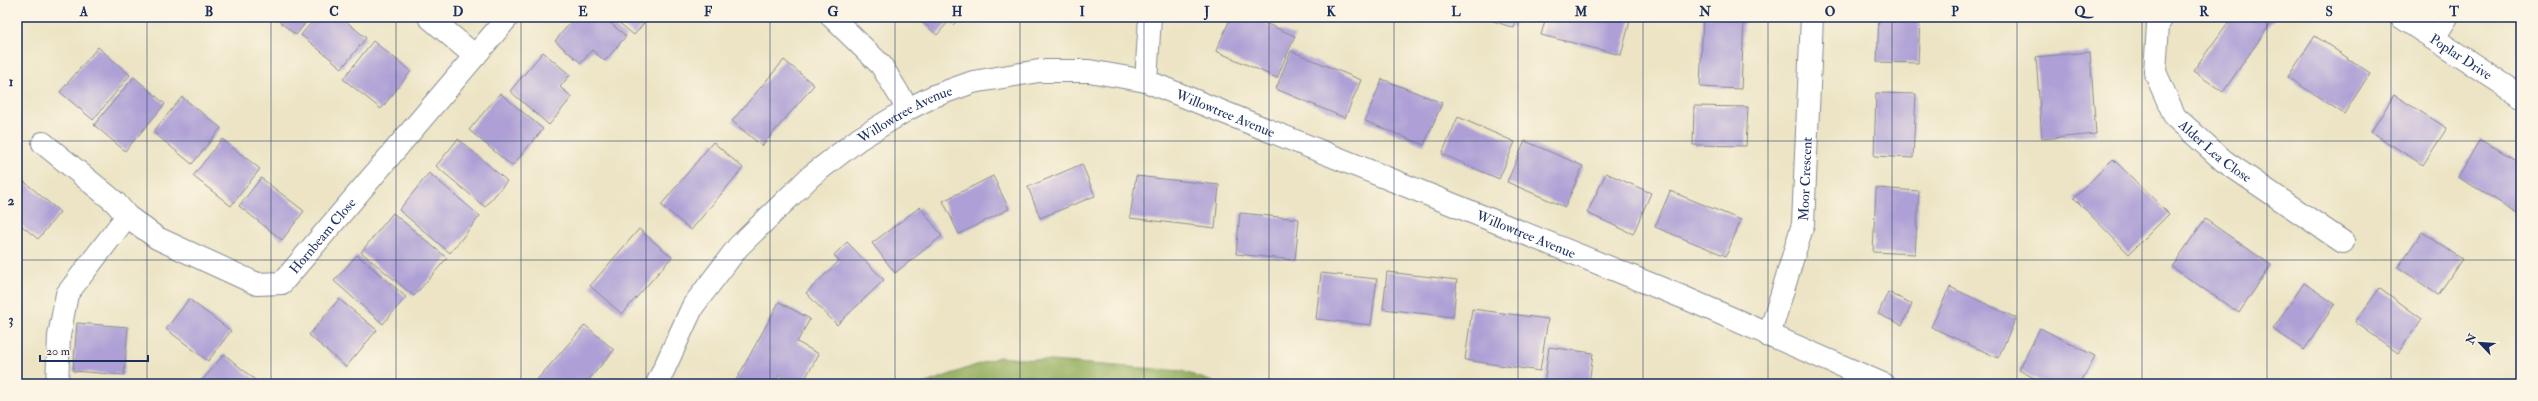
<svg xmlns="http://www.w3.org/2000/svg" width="2538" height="401" font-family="'IM FELL Double Pica',serif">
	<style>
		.forest { fill: #97b061; stroke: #597060 }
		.building { fill: #aea0d6 }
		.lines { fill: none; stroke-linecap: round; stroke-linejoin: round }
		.minor-casing { stroke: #848a91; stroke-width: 24 }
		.minor { stroke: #fff; stroke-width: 22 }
		.grid { fill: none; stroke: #1b2f5e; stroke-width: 1; stroke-opacity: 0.55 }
		.labels { text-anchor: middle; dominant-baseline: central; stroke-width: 4; stroke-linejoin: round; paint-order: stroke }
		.street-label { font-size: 14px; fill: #1b2f5e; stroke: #fcf5e5 }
		.neatline { fill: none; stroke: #1b2f5e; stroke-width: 1.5 }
		.grid-label { font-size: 13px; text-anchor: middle; font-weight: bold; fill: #1b2f5e }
	</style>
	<rect width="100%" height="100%" fill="#fcf5e5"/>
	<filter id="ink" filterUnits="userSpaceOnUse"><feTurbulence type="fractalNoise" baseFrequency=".025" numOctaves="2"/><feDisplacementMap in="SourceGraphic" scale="8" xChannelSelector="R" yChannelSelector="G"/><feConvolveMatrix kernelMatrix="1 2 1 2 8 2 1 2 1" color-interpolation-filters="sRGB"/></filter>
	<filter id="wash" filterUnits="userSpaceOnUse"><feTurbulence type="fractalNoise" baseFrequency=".012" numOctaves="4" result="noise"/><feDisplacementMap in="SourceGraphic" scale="16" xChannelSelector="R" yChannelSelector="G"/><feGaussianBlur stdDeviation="0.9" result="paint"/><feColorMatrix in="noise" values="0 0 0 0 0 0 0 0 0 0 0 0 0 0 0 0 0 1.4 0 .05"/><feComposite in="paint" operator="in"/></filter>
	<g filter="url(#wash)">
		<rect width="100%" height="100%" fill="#ece4c4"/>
		<path class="forest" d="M999,357L1182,371L1218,384H923Z"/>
		<g id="blocks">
			<path class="building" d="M274,17H310L296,35Z
				M316,17H341L366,38L342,68L301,35Z
				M575,17H603L626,36L605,61L592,50L581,63L555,41Z
				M612,17H649L634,35Z
				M916,17H960L953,25L949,21L937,35Z
				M1231,17H1251L1295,36L1277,78L1216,51Z
				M1482,17H1518L1514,28Z
				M1546,17H1631L1621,55L1541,35Z
				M1703,17L1744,19L1741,89L1700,87Z
				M1879,17H1920L1918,63L1877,62Z
				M2232,17H2275L2223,92L2193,71Z
				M2315,36L2370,73L2344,114L2288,77Z
				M373,41L411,71L381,109L343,79Z
				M98,47L130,75L93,120L60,92Z
				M1291,51L1361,80L1345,118L1276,89Z
				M543,52L570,75L560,87L572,97L549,125L510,91Z
				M2090,52L2096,134L2042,139L2036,57Z
				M784,60L814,85L762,146L732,121Z
				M134,77L165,104L125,151L94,125Z
				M1382,79L1442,103L1424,145L1365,121Z
				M500,93L543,129L512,166L469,130Z
				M1876,93L1916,94L1913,158L1874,156Z
				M2394,95L2447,128L2423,165L2371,132Z
				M182,97L221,128L192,164L153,132Z
				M1694,106L1748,107L1746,146L1693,145Z
				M1458,117L1515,142L1499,179L1442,154Z
				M222,139L260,169L231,206L193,176Z
				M458,139L507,181L485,207L436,166Z
				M2480,139L2521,163V207L2518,213L2458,177Z
				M1525,141L1583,166L1565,207L1507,182Z
				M713,142L743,168L691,230L661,205Z
				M2113,159L2169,214L2129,254L2074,198Z
				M1082,164L1095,196L1040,218L1028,187Z
				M429,173L480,216L450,253L399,210Z
				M1606,173L1651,193L1633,234L1587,213Z
				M993,176L1009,209L959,234L943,201Z
				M1136,176L1219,185L1215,228L1130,218Z
				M20,178L60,212L38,239L17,222V181Z
				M261,178L304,211L282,240L239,206Z
				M1876,188L1919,191L1915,254L1873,252Z
				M1670,191L1741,220L1726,256L1655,227Z
				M920,207L942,236L895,273L872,243Z
				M393,213L447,258L414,296L361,252Z
				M1240,213L1299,219L1295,260L1236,254Z
				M2205,219L2271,265L2239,313L2172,267Z
				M639,229L672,257L622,314L590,286Z
				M2422,232L2462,259L2438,295L2398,267Z
				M847,242L884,280L837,325L806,293L839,261L834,255Z
				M357,255L406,297L383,324L334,281Z
				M1387,272L1457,280L1453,317L1383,309Z
				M1321,273L1377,279L1371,325L1316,319Z
				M2304,283L2335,304L2304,350L2273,329Z
				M1950,287L2016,318L1998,358L1931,327Z
				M2380,288L2422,319L2398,353L2355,322Z
				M1888,292L1912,304L1902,325L1878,314Z
				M189,299L231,331L208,361L166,329Z
				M339,299L377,330L346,367L309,335Z
				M779,302L810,319L797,342L819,354L802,384H795L779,375L774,384H734Z
				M1472,309L1548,319L1540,371L1465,360Z
				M77,323L128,327L124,375L73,371Z
				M585,325L614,350L585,384H537L535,382Z
				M2040,328L2095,356L2080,384H2045L2019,370Z
				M1549,347L1593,353L1589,384H1544Z
				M224,354L260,384H199Z"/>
		</g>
	</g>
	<g filter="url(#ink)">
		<use href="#blocks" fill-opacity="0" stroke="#848a91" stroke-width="1"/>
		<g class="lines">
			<g class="minor-casing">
				<g id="minor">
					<path d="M429,17L475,56"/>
					<path d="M832,17L881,65L908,109"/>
					<path id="s1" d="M2162,17L2158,25L2155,72L2175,117L2224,161L2343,242"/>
					<path id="s2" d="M2401,17L2521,96"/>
					<path d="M2433,39L2447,17"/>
					<path d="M1146,81L1150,17"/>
					<path id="s3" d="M43,143L115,202L127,216L157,238L257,284L282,283L508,17"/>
					<path id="s4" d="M1769,336L1803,224L1812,17"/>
					<path d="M57,384L59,336L67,294L127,216"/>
					<path id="s5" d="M657,384L693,306L738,247L811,176L859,139L908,109L934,96L973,82L1039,71H1089L1146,81L1685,298L1883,384"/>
				</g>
			</g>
			<use href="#minor" class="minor"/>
		</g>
	</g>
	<path class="grid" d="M147,17V384M271,17V384M396,17V384M521,17V384M646,17V384M770,17V384M895,17V384M1020,17V384M1144,17V384M1269,17V384M1394,17V384M1518,17V384M1643,17V384M1768,17V384M1892,17V384M2017,17V384M2142,17V384M2267,17V384M2391,17V384M17,141H2521M17,260H2521"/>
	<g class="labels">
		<g class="street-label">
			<text stroke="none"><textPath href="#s2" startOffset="72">Poplar Drive</textPath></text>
			<text stroke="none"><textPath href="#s5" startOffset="711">Willowtree Avenue</textPath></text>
			<text stroke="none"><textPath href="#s5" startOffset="375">Willowtree Avenue</textPath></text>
			<text stroke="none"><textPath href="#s1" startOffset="158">Alder Lea Close</textPath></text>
			<text stroke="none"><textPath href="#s4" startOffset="162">Moor Crescent</textPath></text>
			<text stroke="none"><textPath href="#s5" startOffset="1035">Willowtree Avenue</textPath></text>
			<text stroke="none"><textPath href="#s3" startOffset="346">Hornbeam Close</textPath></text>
		</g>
	</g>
	<rect width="2538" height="401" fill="none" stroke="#fcf5e5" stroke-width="44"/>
	<g transform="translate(2480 343) rotate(295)" stroke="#fcf5e5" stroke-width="3" paint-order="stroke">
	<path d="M0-3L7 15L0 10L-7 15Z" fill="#1b2f5e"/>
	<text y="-6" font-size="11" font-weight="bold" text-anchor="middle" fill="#1b2f5e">N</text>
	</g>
	<path d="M40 355v6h108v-6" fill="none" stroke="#1b2f5e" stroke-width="2"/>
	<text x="46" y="355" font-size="12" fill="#1b2f5e" stroke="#fcf5e5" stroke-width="3" paint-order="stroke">20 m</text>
	<rect x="22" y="22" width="2494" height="357" class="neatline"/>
	<g class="grid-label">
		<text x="84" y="16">A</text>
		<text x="209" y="16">B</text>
		<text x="334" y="16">C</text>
		<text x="458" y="16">D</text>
		<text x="583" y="16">E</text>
		<text x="708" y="16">F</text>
		<text x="833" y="16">G</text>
		<text x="957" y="16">H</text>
		<text x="1082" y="16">I</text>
		<text x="1207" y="16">J</text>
		<text x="1331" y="16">K</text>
		<text x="1456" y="16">L</text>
		<text x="1581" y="16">M</text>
		<text x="1705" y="16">N</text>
		<text x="1830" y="16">O</text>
		<text x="1955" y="16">P</text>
		<text x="2080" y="16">Q</text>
		<text x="2204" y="16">R</text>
		<text x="2329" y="16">S</text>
		<text x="2454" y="16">T</text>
		<text x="11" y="86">1</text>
		<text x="11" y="205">2</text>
		<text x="11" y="324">3</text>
	</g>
</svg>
